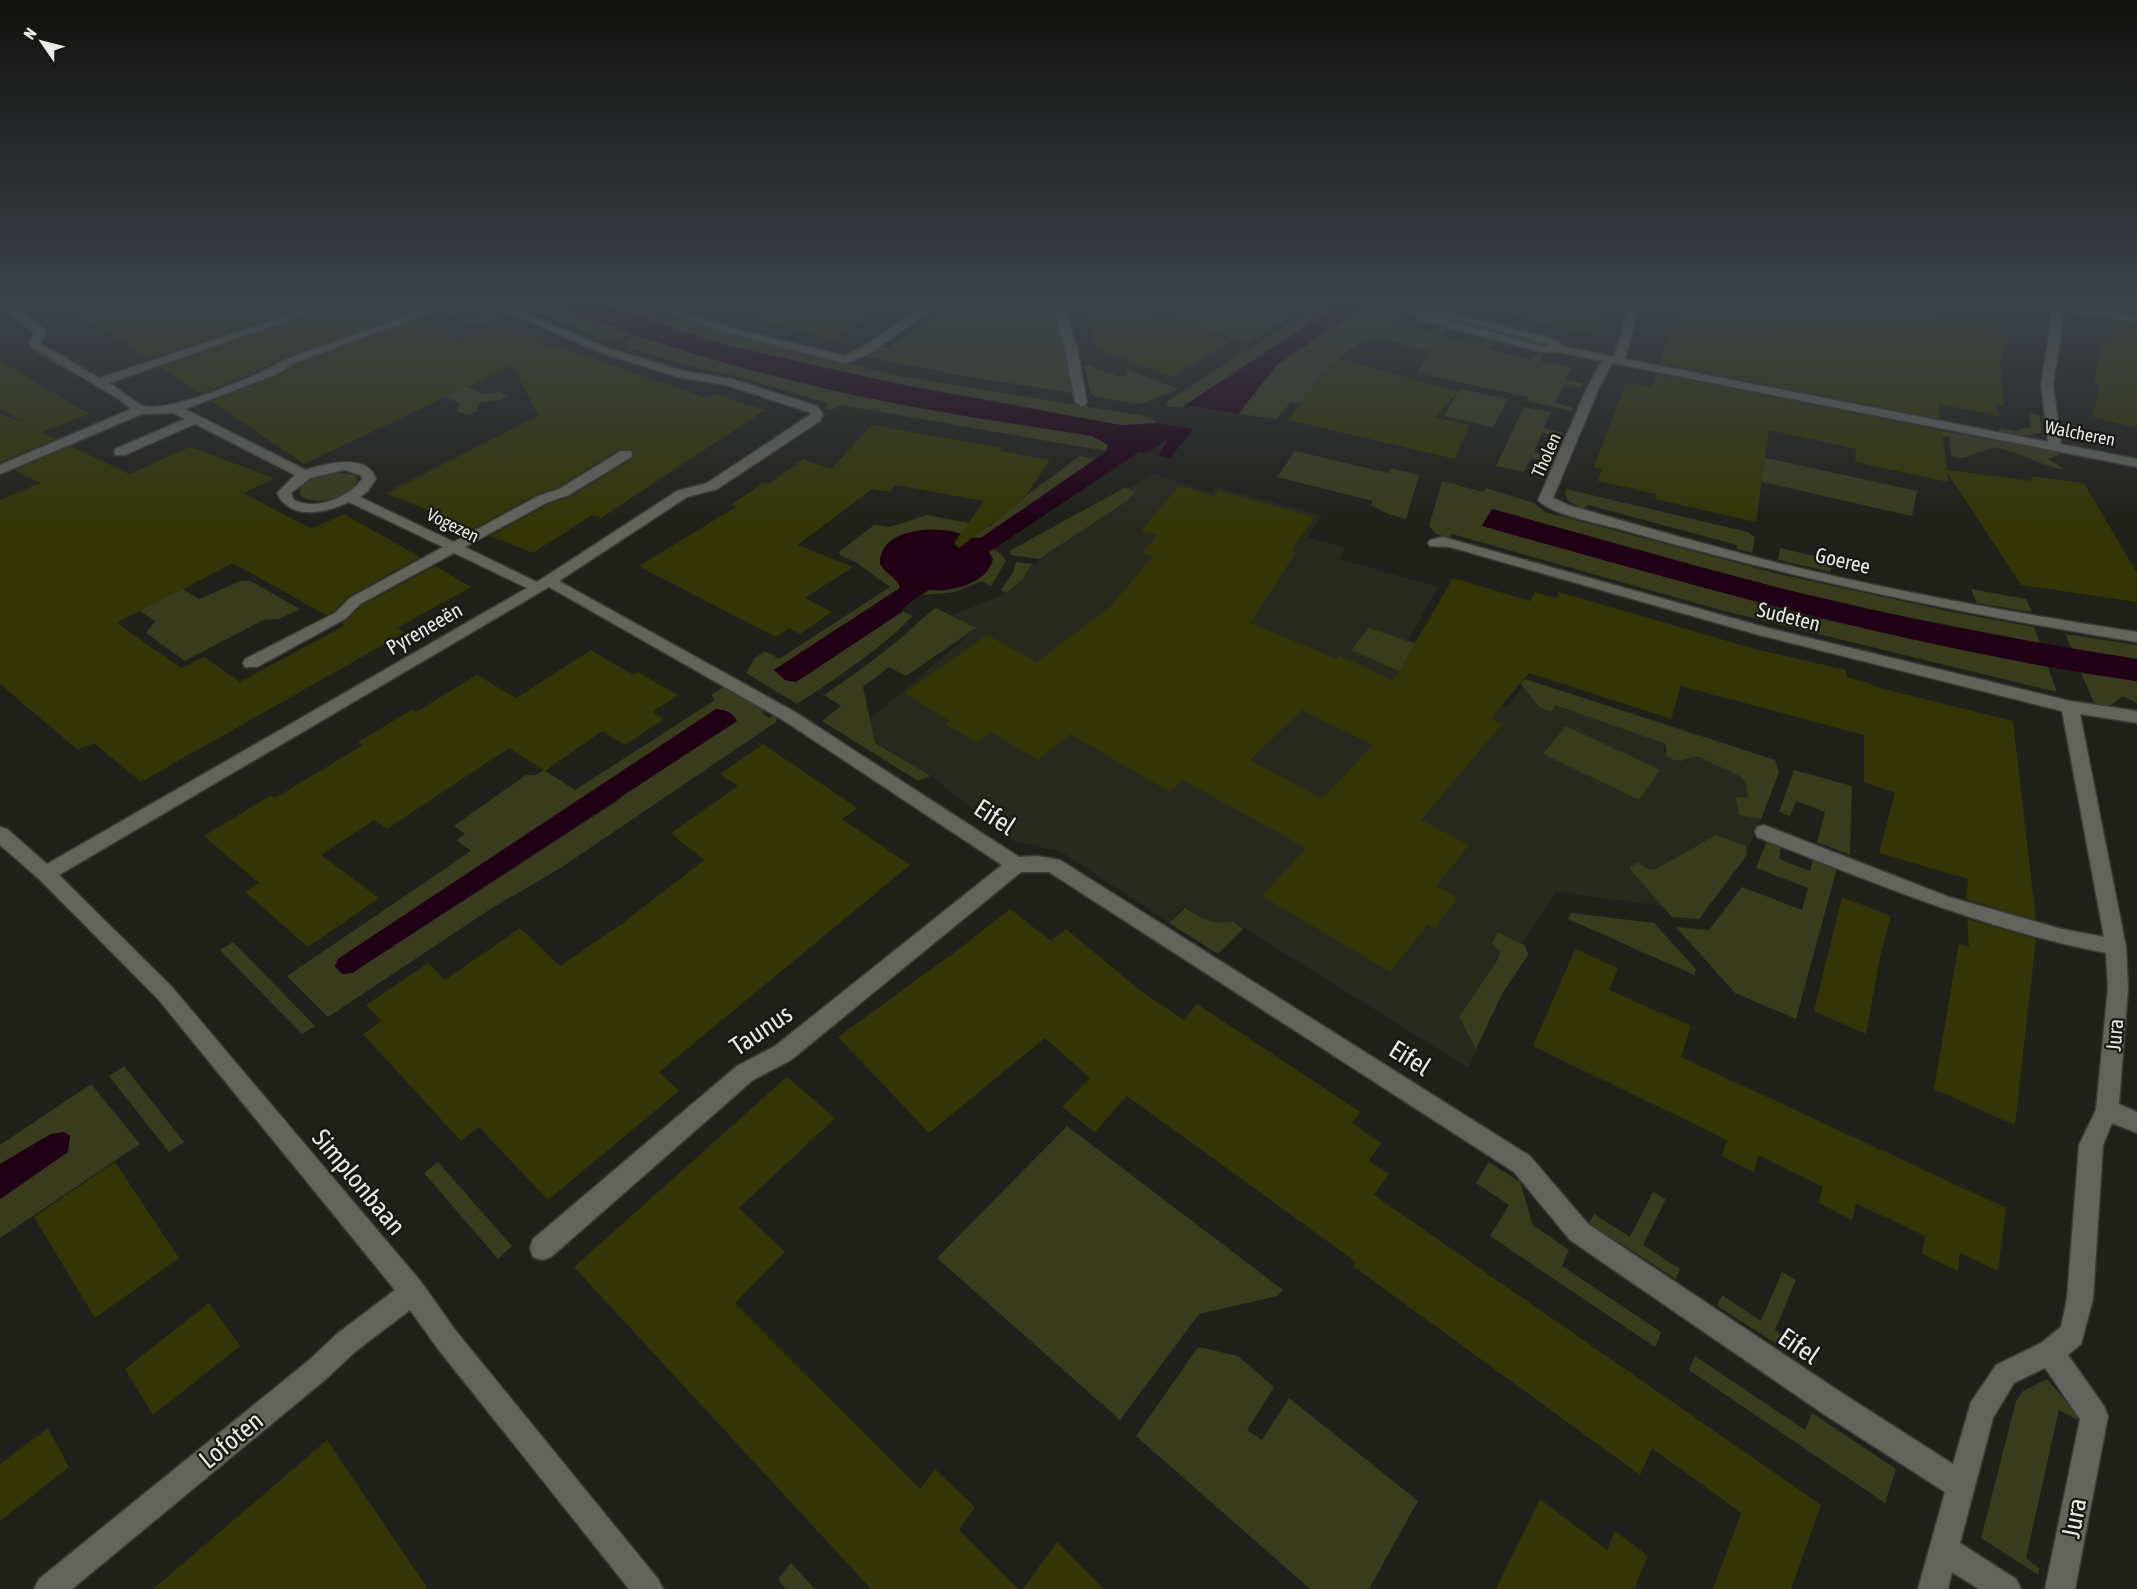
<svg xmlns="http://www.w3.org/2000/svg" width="2137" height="1589" font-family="'Asap Condensed',sans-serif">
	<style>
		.built { fill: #292a1e }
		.green { fill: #3a3c1e; fill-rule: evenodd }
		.water { fill: #200115 }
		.building { fill: #343607; fill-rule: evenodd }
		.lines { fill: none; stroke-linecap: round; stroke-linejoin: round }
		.minor-casing { stroke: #3b3c37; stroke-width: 3 }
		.minor { fill: #63645c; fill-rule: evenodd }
		.labels { text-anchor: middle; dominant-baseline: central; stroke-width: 4.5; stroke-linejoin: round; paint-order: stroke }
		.far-street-label { font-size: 18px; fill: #eaeae6; stroke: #171812 }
		.street-label { font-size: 21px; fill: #eaeae6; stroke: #171812 }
		.near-street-label { font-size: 26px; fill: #eaeae6; stroke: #171812 }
	</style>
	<rect width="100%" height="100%" fill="#21211b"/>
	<path class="built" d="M1154,474L1212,493L1216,487L1321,515L1308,537L1345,548L1339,559L1438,587L1408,640L1442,653L1425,670L1507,707L1524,685L1555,705L1667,744L1664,751L1665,755L1674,760L1686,761L1694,757H1700L1741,777L1746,784L1748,799L1739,815L1761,819L1746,854L1745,846L1716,835L1656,869L1629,867L1663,906L1556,892L1522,943L1499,932L1492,942L1500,953L1497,960L1459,1017L1477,1050L1468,1068L1233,921L1217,924L1210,922L1184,907L1168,922L1060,851L1013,841L931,776L856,731L976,629L951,616L1007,593L1022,580L1032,564H1037L1039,559L1127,501L1135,492L1128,488Z"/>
	<path class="green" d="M510,302H547L629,333C618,340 607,343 594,340L599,337Z
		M596,302C617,302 643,299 658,317L651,322Z
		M954,302H1051L1074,391L1072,393L965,376L866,357L881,346L888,348Z
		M1259,302H1313L1248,344L1172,319L1168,307Z
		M1321,302H1342L1181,408L1166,406L1168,401Z
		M1370,302L1402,304L1405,302H1420L1396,323L1432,333L1443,326L1449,329L1442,336L1480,346L1487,339L1497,342L1490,349L1530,360L1539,352L1543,353L1541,362L1571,367L1566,379L1584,384L1580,388L1564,385L1555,403L1574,408L1572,411L1527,401L1528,397L1417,373L1430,351C1418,349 1386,338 1375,339C1346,342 1316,383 1299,404L1291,402L1277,419L1238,414L1277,365Z
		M468,305L479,306L457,315L465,319L489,311L502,317L475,327L447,312Z
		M1429,313L1545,344L1547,346H1542L1427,315Z
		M671,317L803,354L905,377L1150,417L1157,422C1124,433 1062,413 1027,407C903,384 778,364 658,324Z
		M636,336L742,368L852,395L1092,436L1107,442L1108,445L1106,451L841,405C836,409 831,410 824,408L829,404L740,377L695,368L637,350L628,352L629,346L624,343Z
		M1093,365L1094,369H1103L1105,373H1113L1115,377L1127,376L1125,369L1179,389L1141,404L1095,397L1091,393L1084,366Z
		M465,386L482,394L499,392L507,396L499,400L478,403L477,411L467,415L457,411L460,403L445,397Z
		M1460,389L1508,399L1493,427L1444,416Z
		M1524,407L1551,412L1544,428L1563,433L1561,436L1542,433L1534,452L1553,458L1551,462L1531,458L1524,472L1496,466Z
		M2029,413L2039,415L2042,429L2040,433L2026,436L1999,432V428L2015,431L2031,427Z
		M1920,427L2056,452L2060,454L2048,459L2064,469C2055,472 2015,450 1998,448C1980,446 1965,466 1951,454L1950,437L1921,431Z
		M1702,444L1917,491L1912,516L1718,472Z
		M1295,451L1388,473L1391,468L1419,475L1406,519L1388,514L1371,505L1373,501L1277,477Z
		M1080,456L1095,459L982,538C972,539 964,534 954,532C936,528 918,530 900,535L883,569L899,583L900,588L774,670L785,680L796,682L903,611L913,616C878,651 838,677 797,704L746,673L755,658L765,651L779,659L890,587L857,563L840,555L839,552L874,525L890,527L927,515L989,527L1000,518L998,517Z
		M336,472L355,475L357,479C354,499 314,507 300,495V487L311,479Z
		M1442,481L1483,492L1486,488L1534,503L1545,512L1779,574L1952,612L2034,627L2040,643L1902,616L1774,587L1492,509L1483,526L1811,617L2048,667L2057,692L1724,611L1452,534L1450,538L1436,534L1429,526Z
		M1126,487L1135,492L1127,501L1039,559L1011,555L1009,551Z
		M1566,489L1748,532L1755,537L1752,553L1737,549V545L1588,505L1584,509L1568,501L1565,494Z
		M1780,548L1831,560V572L1778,560Z
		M993,549L1001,554L1006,561L991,586L981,581L955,592L923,595L928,590L942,591L968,585L988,552Z
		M1016,562L1032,564L1022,580L1006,593L1001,590L1013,572Z
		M241,581H250L300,609L279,619L263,620L185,661L146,633L155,621L133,606L173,583L199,599Z
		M1971,589L2026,599L2032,612L1977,603Z
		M936,608L976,628L906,676L889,667L863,687L875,743L931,776L918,781L822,721L841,706L824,695C849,678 873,661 896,642C910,631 921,618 936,608Z
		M1369,628L1466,661L1401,672L1351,650Z
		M2065,634L2137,645V659L2072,649Z
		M2081,673L2137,681V703L2123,696L2108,707L2094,703Z
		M1525,679L1775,760L1779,772L1761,819L1739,815L1736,797L1748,798L1746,784L1741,777L1700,757C1685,756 1681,767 1666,755V744L1555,705L1551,712L1539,707L1521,684Z
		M723,687H730L765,710L762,713L769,718L773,715L777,718L776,722L559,869L492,908L328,1017L287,976L471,851L456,840L465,834L454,826L526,775H536L544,770L575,790L715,700L711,695ZM716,709L616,802L352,973L342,974L335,966L338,959Z
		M1566,726L1660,770L1639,800L1543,754Z
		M1794,770L1852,786L1850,855L1817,842L1825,812L1796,801L1790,816L1779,812Z
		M1716,835L1746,846L1747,855L1699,919L1672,917L1629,868L1638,862L1648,869H1656Z
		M1767,841L1781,847L1779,859L1810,871L1813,859L1837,868L1796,1019L1735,993L1676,927L1709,930L1742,887L1802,910L1808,888L1756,868Z
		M1185,908C1202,918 1213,926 1233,921L1243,929L1218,954L1169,923Z
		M1571,913L1654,923L1696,969L1694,975L1568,919Z
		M1498,932L1525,945L1528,955L1502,994L1476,1049L1459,1017L1498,959L1500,952L1492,943Z
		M233,942L315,1026L302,1034L220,950Z
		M124,1066L184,1142L169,1152L109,1076Z
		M91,1084L140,1144L0,1238V1199L68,1152L51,1134L0,1164V1145Z
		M1067,1126L1283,1290L1277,1296L1199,1314L1120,1420L937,1258Z
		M438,1162L512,1246L498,1259L424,1173Z
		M1489,1162L1520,1182L1533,1225L1569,1250L1562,1266L1661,1332L1655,1347L1490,1236L1509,1205L1476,1183Z
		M1653,1192L1666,1199L1643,1245L1680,1269L1676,1279L1589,1223L1594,1214L1630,1237Z
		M1782,1272L1796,1280L1775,1330L1817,1357L1813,1367L1717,1306L1722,1295L1761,1321Z
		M1198,1347L1238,1356L1274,1387L1247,1430L1262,1440L1289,1398L1418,1501L1369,1589H1310L1136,1436Z
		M1695,1356L1805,1430L1812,1413L1896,1469L1885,1503L1689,1370Z
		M2047,1379L2080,1418L2075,1419L2059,1410L2026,1558L2039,1568V1573L2037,1574L1981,1538L2016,1401L2023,1391Z
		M791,1563L815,1589H786L778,1579Z"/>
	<path class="water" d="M547,302H596L725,345L912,387L1121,425L1157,423L1193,429L1170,458L1159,455L1168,439L1146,453L1139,452L989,552L993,559C988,580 963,588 943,590C939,591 933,589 929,590C923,592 908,605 902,609L903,611L796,682L785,680L774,670L900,588C898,578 885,573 880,564C879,530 926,527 951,531C962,533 971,540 982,537L1106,452L1108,445L1092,436C1011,423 930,412 850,394C747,371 645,342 547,302Z
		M1342,302H1370L1277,365L1238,414L1185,405Z
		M1492,509C1585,535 1678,562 1772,586C1892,617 2015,640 2137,659V681C1913,649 1699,587 1482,526Z
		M716,709C726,710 732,712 737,721L352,973L342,974L335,966L338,959Z
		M64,1132L70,1136L68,1152L0,1199V1164L51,1134Z"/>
	<path class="building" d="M49,302H382L405,314L283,358L255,372L200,394L161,367L308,316L309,313L303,309L297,310L149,359L116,337Z
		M733,302H890L833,340L732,313Z
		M1087,302H1125L1230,341L1172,377L1097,349L1084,310L1089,309Z
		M1505,302H1614L1587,333H1578L1503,313Z
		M1680,302H1760L1786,308L1789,302H1881L1911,309L1912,306L2003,329L2001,337L2008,339L2000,362L2004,407L1996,405L1998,416L1939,404L1940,419L1660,363Z
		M2117,302H2137V314L2116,311Z
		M416,320L459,343L494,328L493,325L552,348L555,346L707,398L714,394L765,410L601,518L592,515L533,553L490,536L549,504L570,497L632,459L634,455L632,449H620L558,487L537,494L473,529L386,493L538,416L513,365L304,464L211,401L278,376L293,366Z
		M2114,321L2137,324V428L2093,417L2100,384L2094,383L2102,345L2109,347Z
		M1340,359L1458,392L1435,417L1470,425L1455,459L1288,420L1323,373Z
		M0,361L89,414L42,432L55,439L0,462V413L27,425L0,408Z
		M1656,374L1942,431L1947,470L2033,481L2031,476L2084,483L2137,573V602L2021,585L1947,472L1948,482L1855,462L1856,449L1769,430L1756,522L1655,499L1656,494L1598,481L1602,469L1594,467L1626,382L1652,387Z
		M872,425L1002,448L1000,451L1050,460L1023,500L959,548L954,543L984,501L895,485L890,492L872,489L798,545L853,567L805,598L832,612L800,634L789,628L775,637L639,566L736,507L731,505L764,482L768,484L803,459L831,469Z
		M71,446L129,474L190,447L274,478L243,493L312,529L344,514L420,557L349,596L334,611L326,615L233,563L117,623L181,668L204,657L240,682L345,625L342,623L361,606L435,566L471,587L397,628L404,633L141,782L94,743L78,750L0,684V500L40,483L15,470Z
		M1179,486L1214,496L1219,491L1314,517L1291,551L1296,552L1250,623L1337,659L1340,656L1393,681L1453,578L1530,601L1535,592L1556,598L1559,592L1755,649L1846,670V677L1872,684V686L2013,721L2036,920L1966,899L1968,879L1879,853L1895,793L1864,782V735L1681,686L1671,719L1529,673L1491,718L1502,724L1421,820L1469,845L1436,886L1458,898L1435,928L1428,924L1390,972L1262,896L1306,848L1183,780L1170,792L1070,734L1038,760L991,732L977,743L945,724L950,721L904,693L987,635L1037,662L1110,607L1153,556L1142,553L1157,535L1141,531ZM1302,710L1373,745L1322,799L1250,760Z
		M591,650L633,675L638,672L678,695L653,712L664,719L625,745L602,731L545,771L509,748L387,829L374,820L321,855L379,898L308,947L245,892L259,883L204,836L271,795L275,798L363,745L358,742L413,709L416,712L477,675L516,698Z
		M763,744L857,808L842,819L910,865L659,1072L679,1091L548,1200L479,1127L461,1141L363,1034L381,1021L366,1005L428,963L445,980L520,928L560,966L623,923L704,860L671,833L738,786L720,774Z
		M1842,897L1891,916L1880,957L1866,1034L1814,1011Z
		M1010,909L1051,941L1066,929L1142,992L1184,1020L1197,1004L1360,1112L1352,1123L1381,1143L1369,1161L1389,1174L1374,1195L1821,1505L1791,1589H1713L1741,1513L1652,1448L1640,1475L1353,1266L1356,1262L1127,1096L1095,1132L1062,1107L1090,1078L1045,1038L929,1133L838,1037L963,946Z
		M1967,919L2036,939L2015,1125L1934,1089L1959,943L1969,947Z
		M1575,949L1618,968L1609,990L1691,1026L1681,1057L2006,1208L1998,1271L1960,1253L1958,1271L1922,1254L1925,1236L1856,1203L1852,1220L1819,1203L1823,1187L1758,1155L1754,1172L1722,1156L1727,1140L1533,1046Z
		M787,1077L835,1118L739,1208L785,1252L735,1303L920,1489L935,1469L975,1507L959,1530L1018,1589H871L574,1267Z
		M115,1162L179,1258L95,1318L34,1217Z
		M209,1303L240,1346L153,1415L125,1369Z
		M48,1428L69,1467L0,1521V1464Z
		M327,1440L428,1589H153L270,1489Z
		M1540,1499L1607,1550L1615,1531L1648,1556L1634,1589H1496Z
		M1057,1542L1104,1589H1023Z"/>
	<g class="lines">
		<g class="minor-casing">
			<path id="minor" d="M0,302H6L44,329L46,331L41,344L100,378L298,312L302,311L307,314L109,383C117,387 138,405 144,406C170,413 261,375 284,360L444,302H459L292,364L277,374L185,409L306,470C325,464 367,452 376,479L368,491L360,497L454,542L538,496L559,489L621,451H631L632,454L631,457L569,495L548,502L465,547L537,582L677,491L707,483L811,414L809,412L726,385L678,377L599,352L485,302H499L607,348L684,371L732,379L817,406L823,414L820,421L717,489L687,497L559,581L795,712L1019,857L1037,856L1060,860L1530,1156L1588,1224L1845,1395L1953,1464L1971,1402L1996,1365L2041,1343L2061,1327L2067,1299L2079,1145L2096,1110L2108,988L2106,953C1985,930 1872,882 1757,837L1755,832L1757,827L1764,825L1949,897L2058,928L2104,937L2062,711L1759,635L1450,547L1430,546L1428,543L1430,540L1443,537L1768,628L2070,701L2137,711V723L2080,714L2126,947L2128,988L2119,1104L2137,1112V1133L2112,1123L2103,1145L2093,1299L2081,1344L2068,1355L2104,1406L2108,1416L2075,1589H2045L2080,1419L2045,1368L2014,1383L1993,1418L1960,1543L2016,1579L2021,1589H1979L1952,1572L1948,1589H1918L1945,1492L1825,1415L1570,1240L1514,1172L1049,872H1021L791,1060L753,1080L551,1257L542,1260L533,1257L530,1248L533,1239L737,1066L775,1046L1002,865L783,720L549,587L59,875L172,987L422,1283L456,1331L658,1579L663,1589H629L438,1349L410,1310L356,1351L326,1379L72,1589H34L39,1579L308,1361L338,1333L395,1290L158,999L39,879L0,845V827L7,829L47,864L527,588L454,553L360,604L345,619L257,667H245L243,663L245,659L335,613L350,598L443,547L349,502C326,513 290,521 277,493L295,475L195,424L125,455H115L114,452L115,449L185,419L173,413L142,414L0,474V465L131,409L119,399L32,348L29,343L34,332L0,308ZM344,470L361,475L362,479C349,498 315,511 294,500L291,493L310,478Z
				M638,302H653L732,328L844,356C880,343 911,301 951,302L915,322L867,355L845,363L724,332Z
				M1052,302H1062L1077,348L1087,402L1085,405L1081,406L1075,402L1065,348Z
				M2012,302H2039L2137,316V322L2061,311L2063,322L2053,384L2061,444L2137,459V467L1612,363L1599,388L1553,498L1568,505C1634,524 1699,543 1766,560C1888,590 2012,613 2137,632V642C1963,614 1792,578 1623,530C1603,524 1551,515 1538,500L1587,388L1602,361L1558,352H1541L1419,320L1413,313L1430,307L1556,340L1562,346L1614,357L1628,310L1633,307L1638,310L1625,359L2048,442L2041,384L2051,322L2050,310L2017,305ZM1430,313L1548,344L1549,346H1541L1426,314Z"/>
		</g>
		<use href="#minor" class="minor"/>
	</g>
	<linearGradient id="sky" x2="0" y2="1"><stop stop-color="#12120f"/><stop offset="0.58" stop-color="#3d434a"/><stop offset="1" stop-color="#3d434a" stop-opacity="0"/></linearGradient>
	<rect width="2137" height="524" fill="url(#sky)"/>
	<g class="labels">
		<g class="far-street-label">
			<text transform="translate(2080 433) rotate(11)">Walcheren</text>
			<text transform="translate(1546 455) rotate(-66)">Tholen</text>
			<text transform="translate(453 525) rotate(26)">Vogezen</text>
		</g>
		<g class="street-label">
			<text transform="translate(1843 560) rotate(13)">Goeree</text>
			<text transform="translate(1789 616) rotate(14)">Sudeten</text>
			<text transform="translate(424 628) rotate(-30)">Pyreneeën</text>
			<text transform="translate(2114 1035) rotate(-85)">Jura</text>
		</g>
		<g class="near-street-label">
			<text transform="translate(995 817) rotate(33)">Eifel</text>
			<text transform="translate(761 1030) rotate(-34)">Taunus</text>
			<text transform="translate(1410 1058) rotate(32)">Eifel</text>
			<text transform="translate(359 1182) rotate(50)">Simplonbaan</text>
			<text transform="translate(1799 1346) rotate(34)">Eifel</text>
			<text transform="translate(231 1440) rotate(-39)">Lofoten</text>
			<text transform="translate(2074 1518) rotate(-79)">Jura</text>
		</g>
	</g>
	<g transform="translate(42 42) rotate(305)" stroke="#171812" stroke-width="4.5" paint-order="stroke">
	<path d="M0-4.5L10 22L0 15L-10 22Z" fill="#eaeae6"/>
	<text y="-9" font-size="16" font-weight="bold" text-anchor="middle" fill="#eaeae6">N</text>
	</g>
</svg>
